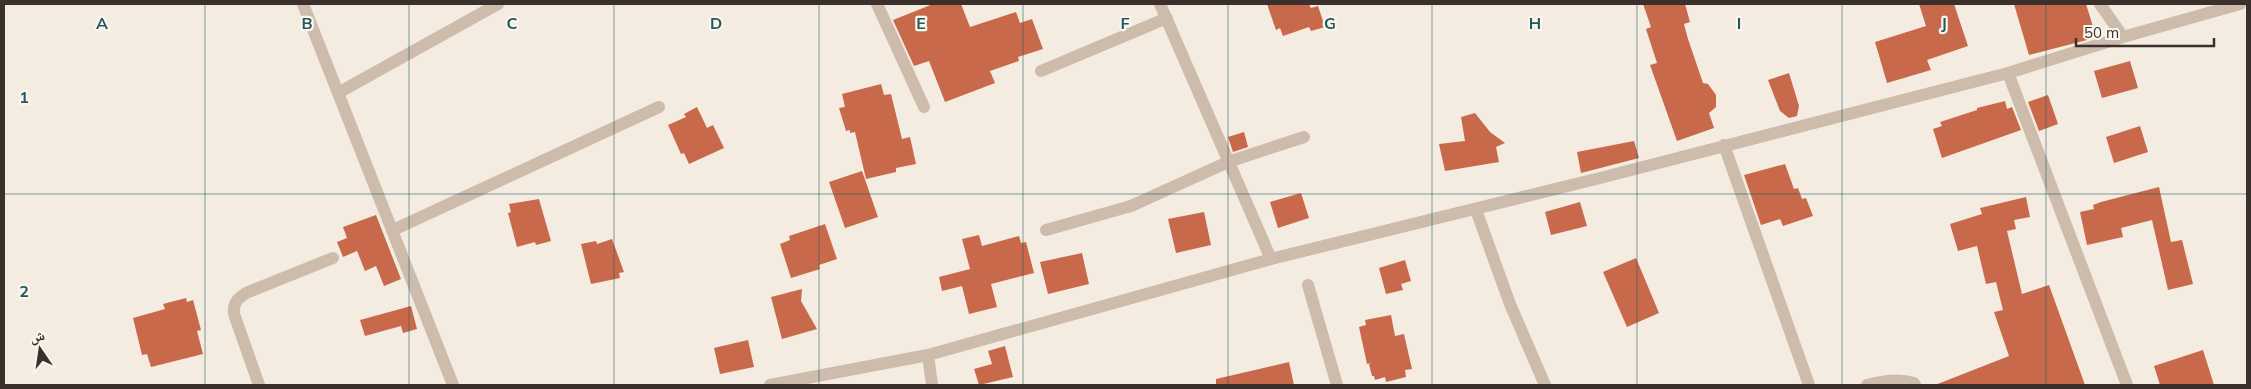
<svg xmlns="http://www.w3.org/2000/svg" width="2251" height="389" font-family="Mulish,'Noto Naskh Arabic',sans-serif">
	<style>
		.building { fill: #c8694b }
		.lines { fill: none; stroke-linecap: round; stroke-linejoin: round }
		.minor { stroke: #cdbbac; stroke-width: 12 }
		.grid { fill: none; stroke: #1f5a5e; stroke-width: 1; stroke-opacity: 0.55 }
		.grid-label { font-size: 16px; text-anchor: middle; font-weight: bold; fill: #1f5a5e; stroke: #fbf5ee; stroke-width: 4.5; stroke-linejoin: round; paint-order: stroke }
	</style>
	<rect width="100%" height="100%" fill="#f4ebe1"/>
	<path class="building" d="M933,4H961L970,27L1016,12L1020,23L1032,19L1043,49L1018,57L1019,61L990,71L995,83L945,102L929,61L914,66L893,20Z
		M1267,4H1309L1311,8L1318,6L1325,27L1311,31L1309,27L1283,36L1280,28L1276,30Z
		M1643,4H1685L1690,22L1684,24L1688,39L1703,83L1708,84L1716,95V107L1709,113L1714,128L1677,141L1650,65L1657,63L1646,29L1651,27Z
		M1919,4H1954L1968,46L1927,60L1931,70L1887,83L1875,42L1926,26Z
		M2014,4H2086L2095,33L2085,36L2087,40L2029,55Z
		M2130,61L2138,88L2102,98L2094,71Z
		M1789,73L1799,106L1797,116L1789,118L1780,111L1768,80Z
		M881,84L884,95L891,94L902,139L910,137L916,164L896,168V172L866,179L855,132L850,133V130L846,131L839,108L845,107L842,94Z
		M2048,95L2058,124L2039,131L2028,102Z
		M2005,101L2007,109L2012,107L2021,130L1942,158L1933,129L1942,126L1940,122L1977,110V108Z
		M697,107L707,128L713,125L724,148L689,164L684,153L681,154L668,125L686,117L684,114Z
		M1475,113L1490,132L1505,143L1496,147L1499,162L1445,171L1439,144L1465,141L1461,117Z
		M2140,126L2148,152L2114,163L2106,137Z
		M1244,132L1248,147L1233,152L1228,137Z
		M1634,141L1639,158L1581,173L1577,152Z
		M1785,164L1794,189L1798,188L1802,199L1806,198L1813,216L1783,226L1780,219L1761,225L1744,175Z
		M862,171L878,217L845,228L829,182Z
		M2159,187L2171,242L2182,240L2193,284L2168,290L2152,220L2121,228L2123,237L2087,245L2080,212L2094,209L2093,205L2101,202Z
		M1301,193L1309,218L1278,228L1270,202Z
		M2026,197L2030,217L2014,220L2016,229L2007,231L2022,294L2049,285L2085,385H1935L2009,356L1994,312L2003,310L1996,282L1986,284L1977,246L1958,251L1950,224L1982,214L1980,208Z
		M539,199L551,241L536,245L535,242L517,247L508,213L511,212L509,204Z
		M1580,202L1587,226L1551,235L1545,212Z
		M1204,212L1211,245L1176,253L1168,219Z
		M376,215L401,279L384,286L376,266L365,271L357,251L343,257L337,242L347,238L343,227Z
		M825,224L837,259L819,265L820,269L791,278L780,244L790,240L789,236Z
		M979,235L982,246L1019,236L1021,243L1026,242L1034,273L991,284L997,307L969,314L962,286L942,291L939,277L970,269L962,239Z
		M612,239L624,272L619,273L620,278L591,284L581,244L596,241L597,244Z
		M1082,253L1089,284L1048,294L1040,262Z
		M1636,258L1659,313L1627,327L1603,272Z
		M1405,260L1411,281L1401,284L1403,290L1386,294L1379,268Z
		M802,289L801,301L817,329L782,339L771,297Z
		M186,298L187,302L193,300L201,330L197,331L203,354L151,367L147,354L142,355L133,318L165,309L163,304Z
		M411,306L417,329L403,333L401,326L365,336L360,320Z
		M1391,315L1395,336L1404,334L1412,369L1405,370L1406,377L1386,382L1385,377L1375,380L1374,376H1372L1369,364L1371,363L1367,364L1359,327L1366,325L1365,320Z
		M748,340L754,367L720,374L714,348Z
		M1005,346L1013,377L979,385L974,369L992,364L988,351Z
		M2203,350L2214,385H2160L2154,366Z
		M1289,362L1294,385H1216V379Z"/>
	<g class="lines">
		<path class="minor" d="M303,4L453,385
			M877,4L924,107
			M1160,4L1271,259
			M2100,4L2123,37
			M1041,71L1167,18
			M2008,73L2127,385
			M338,93L498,4
			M1724,145L1809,385
			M1476,210L1510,304L1545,385
			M393,230L659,107
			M1046,230L1131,206L1228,162L1304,137
			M1308,285L1337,385
			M928,355L932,385
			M259,385L234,314C233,303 237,299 246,293L333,258
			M770,385L928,355L1271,259L1604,177L2008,73L2123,37L2240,4
			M1867,385C1883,381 1897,378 1914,383L1915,385"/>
	</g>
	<path class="grid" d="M205,4V385M409,4V385M614,4V385M819,4V385M1023,4V385M1228,4V385M1432,4V385M1637,4V385M1842,4V385M2046,4V385M4,194H2247"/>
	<g class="grid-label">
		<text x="102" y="29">A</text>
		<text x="307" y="29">B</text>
		<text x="512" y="29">C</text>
		<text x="716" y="29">D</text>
		<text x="921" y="29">E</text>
		<text x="1125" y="29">F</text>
		<text x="1330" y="29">G</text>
		<text x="1535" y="29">H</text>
		<text x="1739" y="29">I</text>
		<text x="1944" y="29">J</text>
		<text x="24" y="103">1</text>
		<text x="24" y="297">2</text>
	</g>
	<rect width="2251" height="389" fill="none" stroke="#3b302b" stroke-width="10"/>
	<g transform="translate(40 349) rotate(347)" stroke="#fbf5ee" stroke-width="4" paint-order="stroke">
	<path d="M0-4L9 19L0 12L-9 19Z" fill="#3b302b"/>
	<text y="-8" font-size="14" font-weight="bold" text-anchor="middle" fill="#3b302b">ش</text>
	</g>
	<path d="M2076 38v8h138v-8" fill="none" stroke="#3b302b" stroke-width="2.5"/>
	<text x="2084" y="38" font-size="15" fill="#3b302b" stroke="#fbf5ee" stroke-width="4" paint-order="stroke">50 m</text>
</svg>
